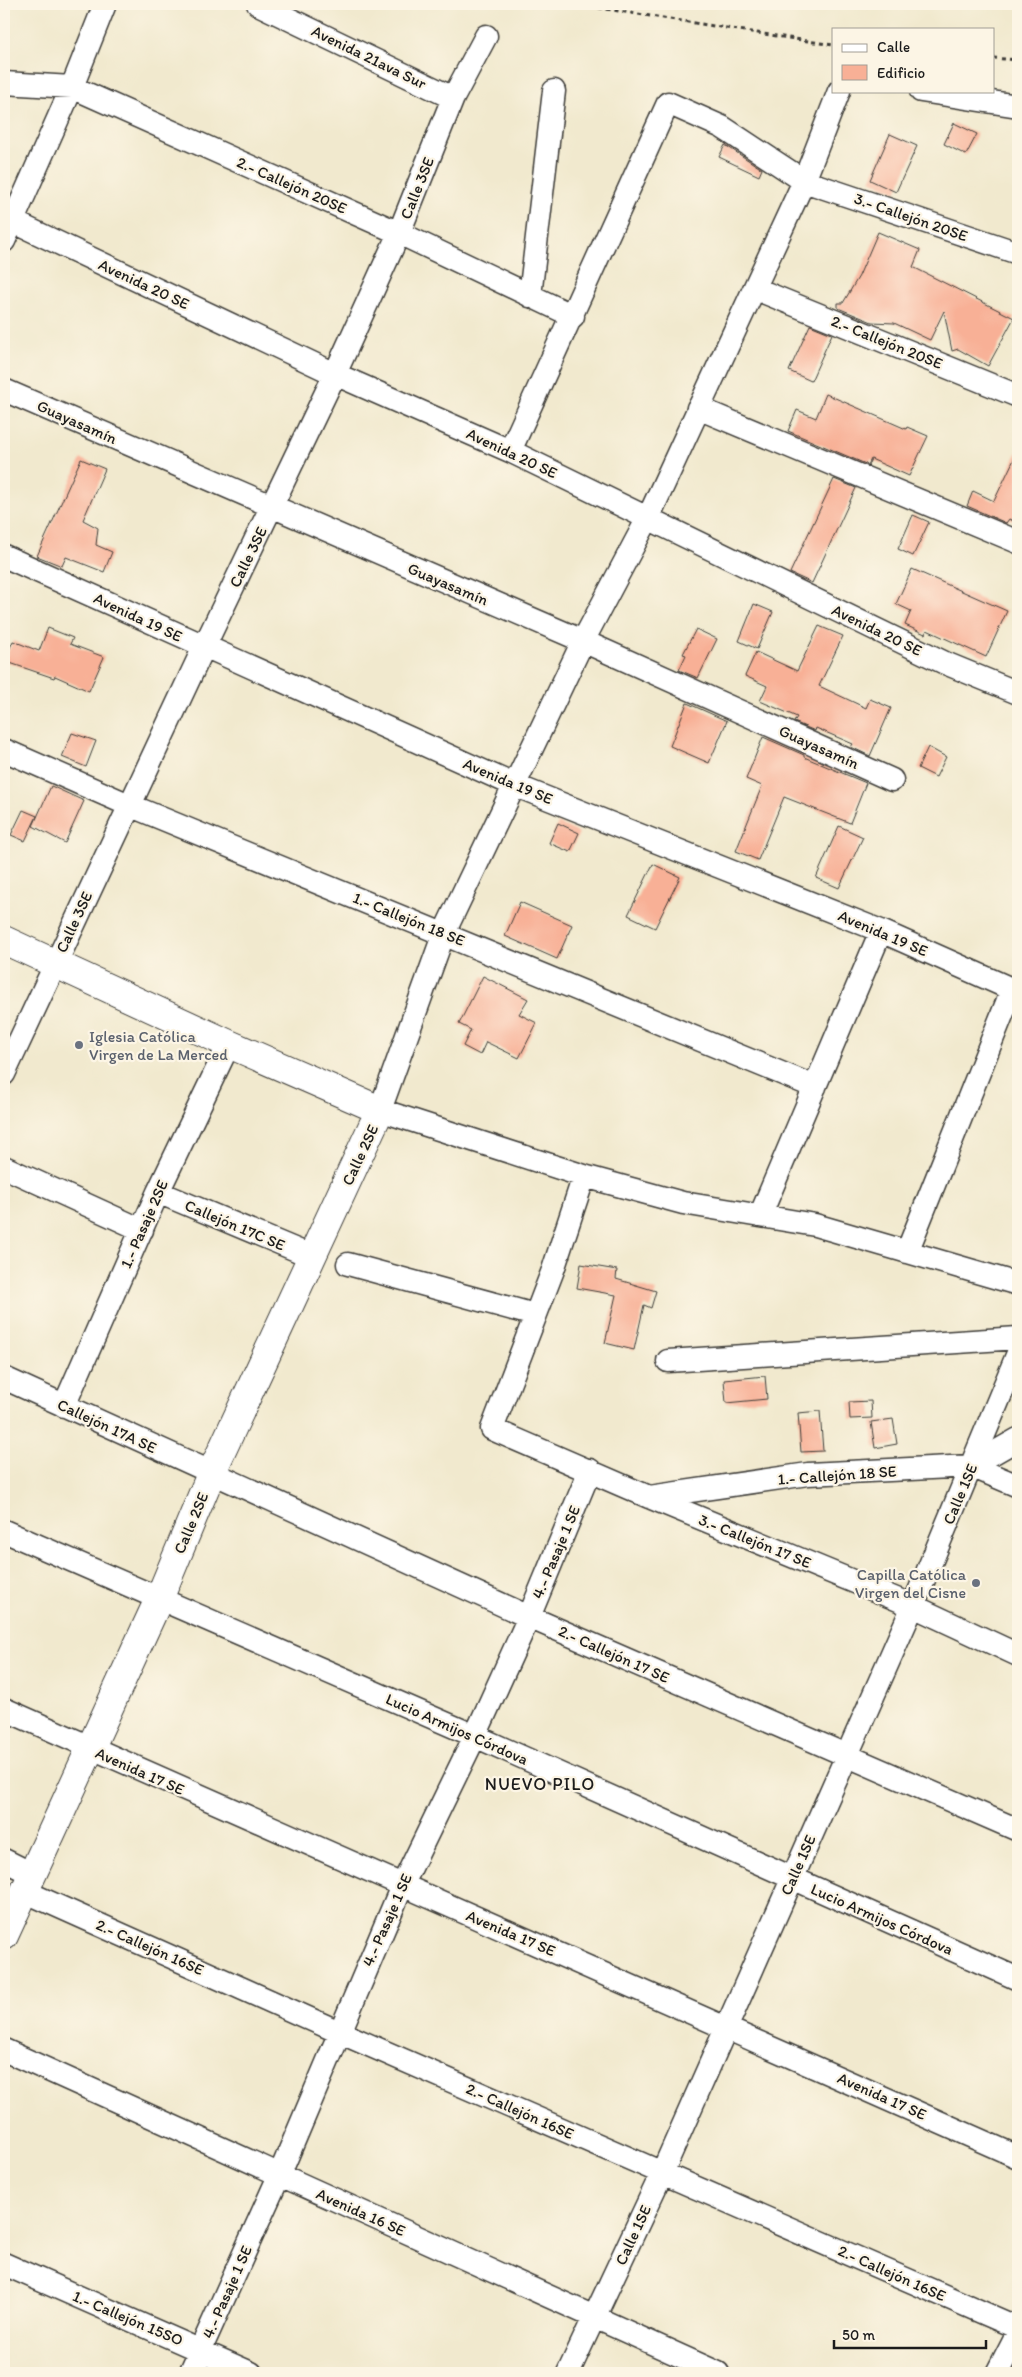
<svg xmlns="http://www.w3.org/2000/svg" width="1022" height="2377" font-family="Itim,sans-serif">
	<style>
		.building { fill: #f8b096 }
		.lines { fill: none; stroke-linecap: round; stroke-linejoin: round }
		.minor-casing { stroke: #3c3b37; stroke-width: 25 }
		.tertiary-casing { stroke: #3c3b37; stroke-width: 30 }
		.path { stroke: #3c3b37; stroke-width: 3; stroke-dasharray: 4 4; stroke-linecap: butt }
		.minor { stroke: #fff; stroke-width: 22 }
		.tertiary { stroke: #fff; stroke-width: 28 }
		.worship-dot { fill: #6b7280; stroke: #fcf5e5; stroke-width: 2 }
		.labels { text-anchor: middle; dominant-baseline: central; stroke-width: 4.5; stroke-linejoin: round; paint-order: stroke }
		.street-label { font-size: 16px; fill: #1c1c1c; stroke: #fcf5e5 }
		.worship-label { font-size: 16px; fill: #5b616d; stroke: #fcf5e5; text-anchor: start }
		.neighbourhood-label { font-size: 18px; letter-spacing: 1px; fill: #1c1c1c; stroke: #fcf5e5 }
	</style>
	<rect width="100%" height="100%" fill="#fcf5e5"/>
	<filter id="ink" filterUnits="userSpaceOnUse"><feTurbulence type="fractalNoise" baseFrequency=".02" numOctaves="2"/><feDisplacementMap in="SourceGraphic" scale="10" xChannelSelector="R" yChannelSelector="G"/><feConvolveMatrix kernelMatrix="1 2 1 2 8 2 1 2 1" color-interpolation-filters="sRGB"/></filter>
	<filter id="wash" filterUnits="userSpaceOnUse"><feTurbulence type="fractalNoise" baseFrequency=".0096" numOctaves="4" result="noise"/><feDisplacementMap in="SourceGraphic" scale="20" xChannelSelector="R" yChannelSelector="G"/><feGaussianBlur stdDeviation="1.12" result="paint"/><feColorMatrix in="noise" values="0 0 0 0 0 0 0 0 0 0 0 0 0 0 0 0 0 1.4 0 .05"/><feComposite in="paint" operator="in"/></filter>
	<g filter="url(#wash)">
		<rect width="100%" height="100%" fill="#f1e9ce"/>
		<g id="blocks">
			<path class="building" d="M954,123L977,134L966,155L944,144Z
				M890,134L917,146L896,192L870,180Z
				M725,145L762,169L759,176L719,157Z
				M878,232L920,250L913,267L1014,318L988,366L958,349L952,351L944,311L930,340L894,323L872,322L838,308V303H843L859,276Z
				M810,325L832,334L811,381L789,371Z
				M826,394L906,429L907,427L928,436L909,476L871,459L868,465L788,431L797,410L816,418Z
				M1018,451V523L1009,519L1006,523L967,506L973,491L994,501Z
				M81,459L105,469L83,520L98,528L96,545L112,552L104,572L66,557L62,566L37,556Z
				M834,479L856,488L812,583L790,573Z
				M913,515L929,522L913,556L898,549Z
				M912,569L1007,611L986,657L927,630L925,634L905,625L911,611L896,604Z
				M754,604L773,612L757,649L739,641Z
				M819,626L843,636L819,686L866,708L870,699L891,708L870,756L851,747L853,744L816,728L815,731L794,722L797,717L760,701L767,686L745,676L756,652L797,671Z
				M48,628L73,638L70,644L104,657L89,691L55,676L54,678L4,661L13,641L39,651Z
				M696,629L717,639L698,678L679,670L686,655L683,654Z
				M687,703L727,721L709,763L670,746Z
				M72,733L96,741L86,767L62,757Z
				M763,737L804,755V757L866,783L850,823L784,797L758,860L736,851L762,786L746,779Z
				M928,747L946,757L936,777L918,768Z
				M51,786L84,801L65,843L33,826Z
				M23,810L37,816L25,841L11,835Z
				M558,823L579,833L570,852L549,843Z
				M839,826L863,837L839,888L816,878Z
				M653,864L680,877L655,928L628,915Z
				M520,902L572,925L557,959L505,936Z
				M483,976L528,999L519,1014L537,1023L519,1058L486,1042L480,1055L463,1046L471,1030L459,1024Z
				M581,1264L617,1270L616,1279L656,1291L651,1308L644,1305L634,1350L605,1343L616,1295L577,1288Z
				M765,1376L767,1399L726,1403L724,1380Z
				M871,1401L872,1418L850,1419L849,1402Z
				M820,1411L823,1451L801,1452L798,1413Z
				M893,1419L897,1444L875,1448L871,1422Z"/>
		</g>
	</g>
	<g filter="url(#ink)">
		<use href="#blocks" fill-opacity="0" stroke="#3c3b37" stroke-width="1"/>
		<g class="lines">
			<g class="minor-casing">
				<path id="minor" d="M258,4L453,98
					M4,83L72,87L399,233L573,316
					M839,91L804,181L1018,253
					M921,91L1018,106
					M4,220L12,221L335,374L510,451L945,663L1018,693
					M4,241L72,87L105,4
					M756,289L1018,396
					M530,296L554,91
					M4,390L583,641L892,780
					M698,408L1018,542
					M510,451L668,103L722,127L804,181L648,518L583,641L444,933L380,1110L584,1176L683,1203L815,1225L1018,1284
					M4,556L514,785L881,931L1018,992
					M4,750L129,805L815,1087
					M4,1074L204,647L335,374L399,233L453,98L486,36
					M4,1167L142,1230
					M584,1176L553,1270L492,1429L649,1497L913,1606L1018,1655
					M158,1192L313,1257
					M760,1216L881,931
					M907,1252L1012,990
					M348,1264L535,1315
					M668,1361L1018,1338
					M4,1378L529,1617L1018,1830
					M64,1406L158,1192L229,1044
					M971,1466L1018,1486
					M649,1497L808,1474L971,1466L1018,1439
					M4,1531L475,1736L1018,1979
					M4,1709L1018,2157
					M4,1860L32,1874
					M24,1891L339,2032L1018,2328
					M4,2050L718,2373
					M4,2264L251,2373
					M190,2373L279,2176L402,1886L475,1736L529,1617L590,1470
					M568,2373L662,2173L913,1606L1018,1353
					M997,2373L1018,2332"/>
			</g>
			<g class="tertiary-casing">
				<path id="tertiary" d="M4,940L229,1044L380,1110L211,1474L159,1599L4,1936"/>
			</g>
			<path class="path" d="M575,4L833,45
				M993,58L1018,60"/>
			<use href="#minor" class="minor"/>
			<use href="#tertiary" class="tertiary"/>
		</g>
	</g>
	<g class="worship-dot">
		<circle cx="79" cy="1045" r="5"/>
		<circle cx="976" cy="1583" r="5"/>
	</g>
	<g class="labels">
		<g class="street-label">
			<text transform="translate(369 57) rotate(26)">Avenida 21ava Sur</text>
			<text transform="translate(292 185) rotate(24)">2.- Callejón 20SE</text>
			<text transform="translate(417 188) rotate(-68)">Calle 3SE</text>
			<text transform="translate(911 217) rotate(19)">3.- Callejón 20SE</text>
			<text transform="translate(144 284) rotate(25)">Avenida 20 SE</text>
			<text transform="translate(887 342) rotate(22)">2.- Callejón 20SE</text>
			<text transform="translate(77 422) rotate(24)">Guayasamín</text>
			<text transform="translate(512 453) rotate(25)">Avenida 20 SE</text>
			<text transform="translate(248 557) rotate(-64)">Calle 3SE</text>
			<text transform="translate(448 584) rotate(23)">Guayasamín</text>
			<text transform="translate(138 617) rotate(25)">Avenida 19 SE</text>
			<text transform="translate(877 630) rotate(26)">Avenida 20 SE</text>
			<text transform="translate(819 747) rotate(24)">Guayasamín</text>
			<text transform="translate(508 781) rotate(23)">Avenida 19 SE</text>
			<text transform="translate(409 919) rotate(22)">1.- Callejón 18 SE</text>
			<text transform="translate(74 922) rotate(-65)">Calle 3SE</text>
			<text transform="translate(883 933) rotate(23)">Avenida 19 SE</text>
			<text transform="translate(360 1155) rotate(-65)">Calle 2SE</text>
			<text transform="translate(144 1224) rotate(-66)">1.- Pasaje 2SE</text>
			<text transform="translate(235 1225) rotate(23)">Callejón 17C SE</text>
			<text transform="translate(107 1426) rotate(25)">Callejón 17A SE</text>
			<text transform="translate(837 1475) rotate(-4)">1.- Callejón 18 SE</text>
			<text transform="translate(960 1494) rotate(-67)">Calle 1SE</text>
			<text transform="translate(191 1523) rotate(-67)">Calle 2SE</text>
			<text transform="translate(755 1541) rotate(22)">3.- Callejón 17 SE</text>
			<text transform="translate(556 1552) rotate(-67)">4.- Pasaje 1 SE</text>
			<text transform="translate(614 1654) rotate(24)">2.- Callejón 17 SE</text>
			<text transform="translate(457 1729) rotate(24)">Lucio Armijos Córdova</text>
			<text transform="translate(140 1771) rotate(24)">Avenida 17 SE</text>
			<text transform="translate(798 1865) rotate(-66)">Calle 1SE</text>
			<text transform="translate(882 1919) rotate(24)">Lucio Armijos Córdova</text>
			<text transform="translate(387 1920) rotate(-66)">4.- Pasaje 1 SE</text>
			<text transform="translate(511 1933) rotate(23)">Avenida 17 SE</text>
			<text transform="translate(150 1947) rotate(24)">2.- Callejón 16SE</text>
			<text transform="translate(882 2096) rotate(24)">Avenida 17 SE</text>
			<text transform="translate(520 2111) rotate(24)">2.- Callejón 16SE</text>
			<text transform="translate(361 2212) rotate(24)">Avenida 16 SE</text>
			<text transform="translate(633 2235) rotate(-65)">Calle 1SE</text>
			<text transform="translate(892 2273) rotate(24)">2.- Callejón 16SE</text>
			<text transform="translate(227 2292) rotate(-66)">4.- Pasaje 1 SE</text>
			<text transform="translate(128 2318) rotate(23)">1.- Callejón 15SO</text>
		</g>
		<g class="worship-label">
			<text x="89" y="1036">Iglesia Católica<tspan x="89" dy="18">Virgen de La Merced</tspan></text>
			<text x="966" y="1574" text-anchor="end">Capilla Católica<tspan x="966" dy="18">Virgen del Cisne</tspan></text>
		</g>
		<g class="neighbourhood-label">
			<text x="540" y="1784">NUEVO PILO</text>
		</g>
	</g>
	<rect width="1022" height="2377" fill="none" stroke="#fcf5e5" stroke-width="20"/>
	<rect x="832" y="28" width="162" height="65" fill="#fcf5e5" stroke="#a29e95"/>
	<rect x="842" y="44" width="25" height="8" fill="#ffffff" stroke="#a29e95"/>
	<text x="877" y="52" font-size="15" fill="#1c1c1c">Calle</text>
	<rect x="842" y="65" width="25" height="15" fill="#f8b096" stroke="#a29e95"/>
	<text x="877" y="78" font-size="15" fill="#1c1c1c">Edificio</text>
	<path d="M834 2340v8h152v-8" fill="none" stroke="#1c1c1c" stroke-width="2.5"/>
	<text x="842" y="2340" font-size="15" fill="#1c1c1c" stroke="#fcf5e5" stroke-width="4" paint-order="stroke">50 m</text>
</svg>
